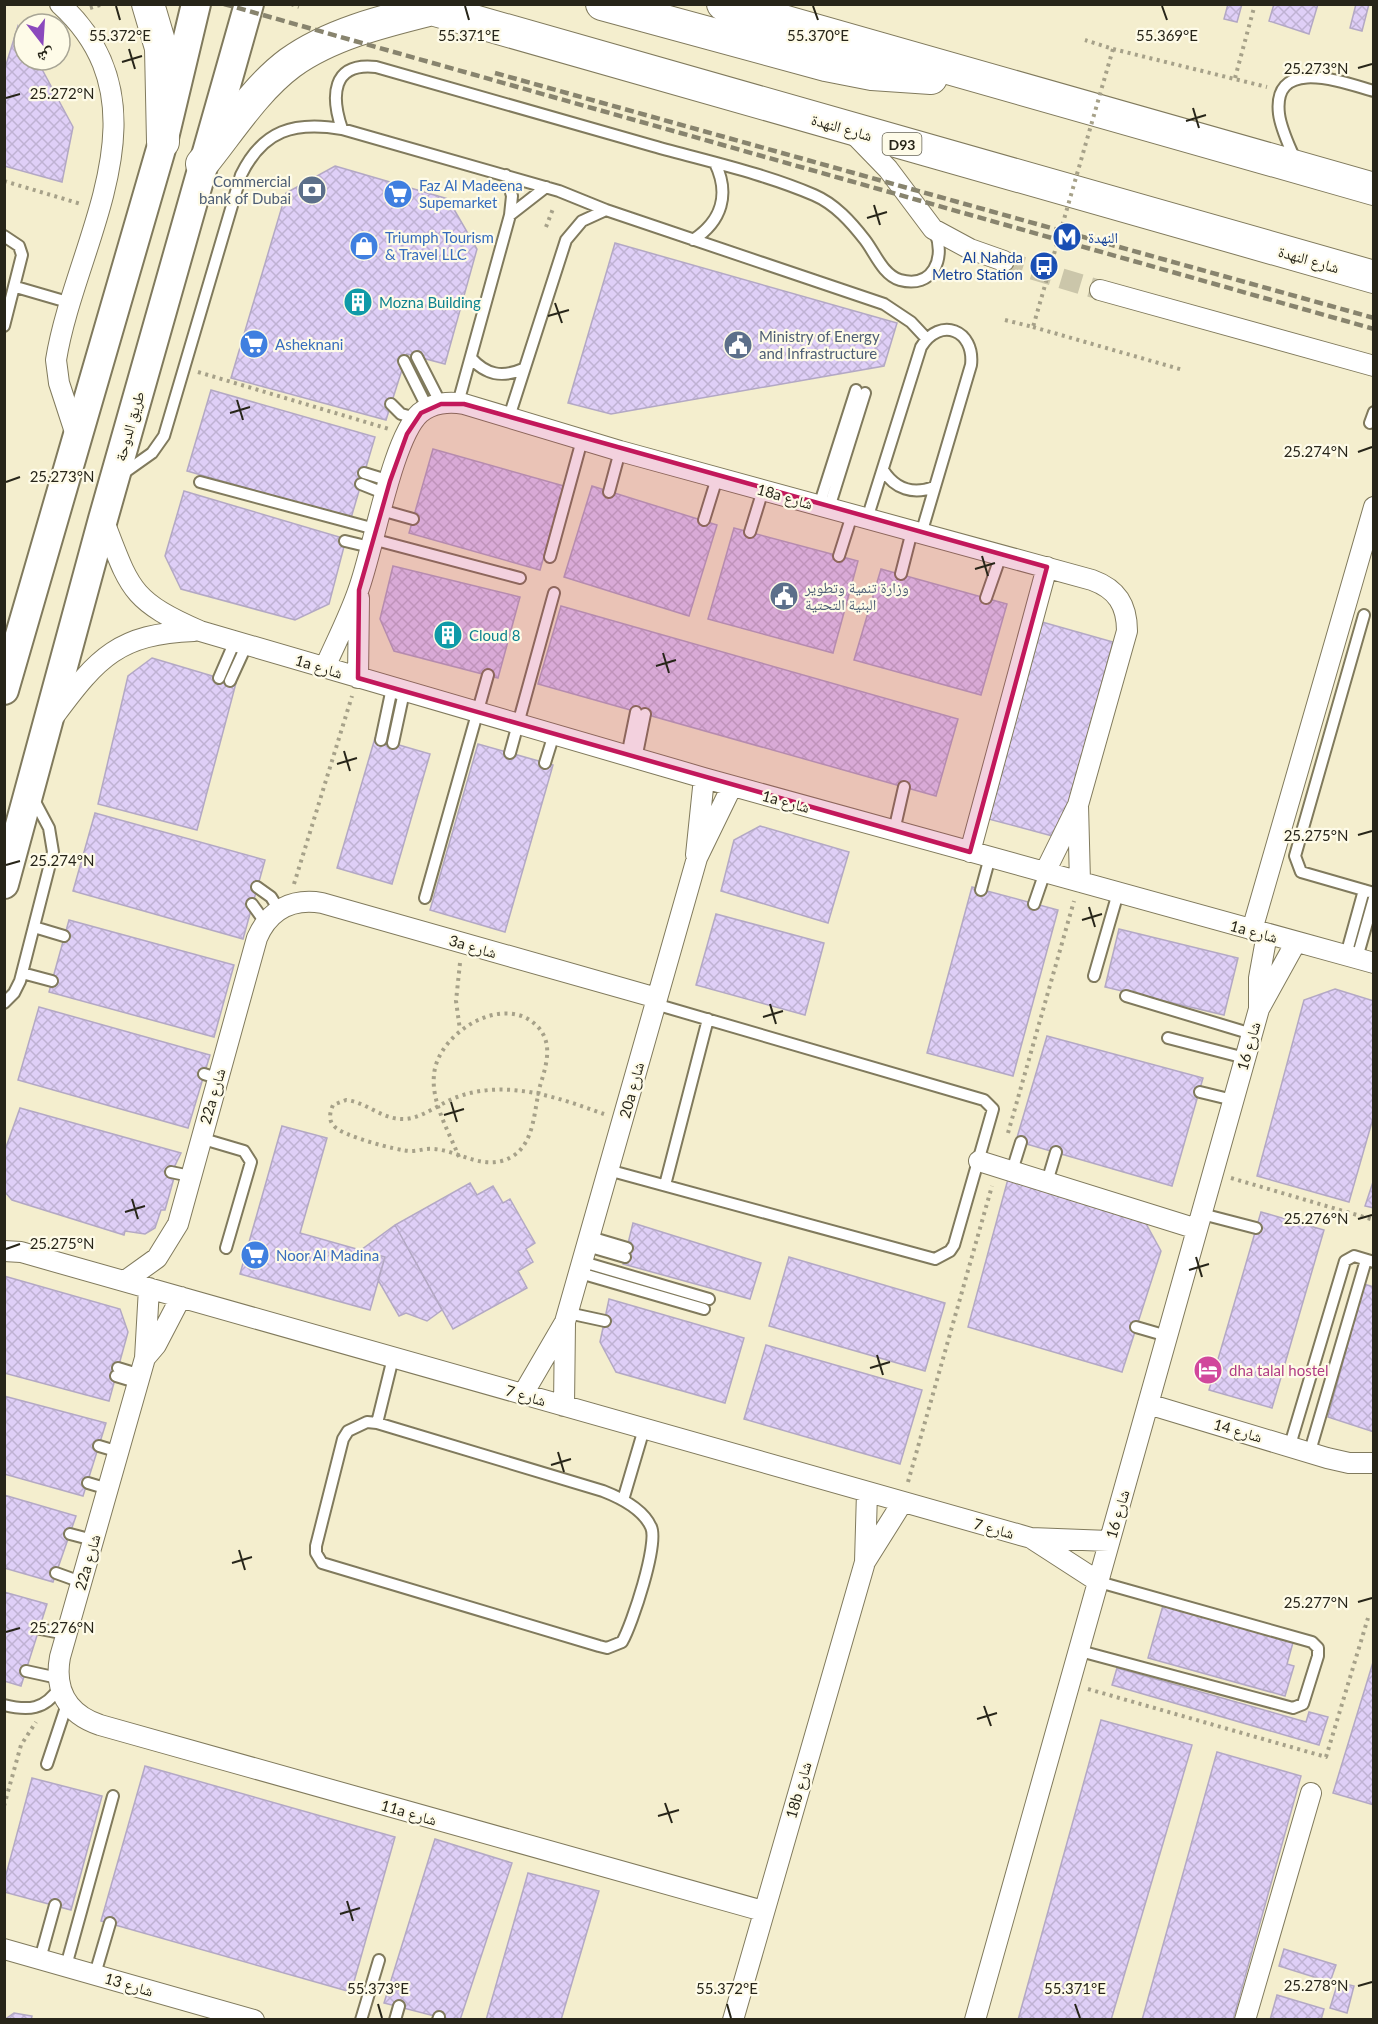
<svg xmlns="http://www.w3.org/2000/svg" width="1378" height="2024" font-family="Lato,'Noto Naskh Arabic',sans-serif">
	<style>
		.building { fill: url(#building-cross-hatch); stroke: #b3a8c4; stroke-width: 1.5 }
		.lines { fill: none; stroke-linecap: round; stroke-linejoin: round }
		.minor-tunnel { stroke: #cbc6aa; stroke-width: 20; stroke-dasharray: 20 10; stroke-linecap: butt }
		.service-casing { stroke: #807a5d; stroke-width: 14 }
		.minor-casing { stroke: #807a5d; stroke-width: 22 }
		.secondary-casing { stroke: #807a5d; stroke-width: 32 }
		.primary-casing { stroke: #807a5d; stroke-width: 34 }
		.path { stroke: #a6a189; stroke-width: 4; stroke-dasharray: 3 4.5; stroke-linecap: butt }
		.service { stroke: #fff; stroke-width: 10 }
		.minor { stroke: #fff; stroke-width: 20 }
		.secondary { stroke: #fff; stroke-width: 28 }
		.primary { stroke: #fff; stroke-width: 32 }
		.rail { stroke: #88846e; stroke-width: 4.5; stroke-dasharray: 9 4.5; stroke-linecap: butt }
		.path-bridge { stroke: #a6a189; stroke-width: 4; stroke-dasharray: 3 4.5; stroke-linecap: butt }
		.marked { fill: #c2185b; fill-opacity: 0.2; stroke: #c2185b; stroke-width: 4.5; stroke-linejoin: round }
		.ticks { fill: none; stroke: #272519; stroke-width: 2 }
		.labels { text-anchor: middle; dominant-baseline: central; stroke-width: 4.5; stroke-linejoin: round; paint-order: stroke }
		.shield { fill: #fefbe8; stroke: #686557; stroke-width: 1.5 }
		.shield-label { font-size: 14px; font-weight: bold; fill: #272519 }
		.street-label { font-size: 15px; fill: #272519; stroke: #fefbe8 }
		.service-label { font-size: 15px; fill: #4e5e75; stroke: #fefbe8; text-anchor: start }
		.shop-label { font-size: 15px; fill: #366cbe; stroke: #fefbe8; text-anchor: start }
		.transit-label { font-size: 15px; fill: #164399; stroke: #fefbe8; text-anchor: start }
		.culture-label { font-size: 15px; fill: #0d838f; stroke: #fefbe8; text-anchor: start }
		.hotel-label { font-size: 15px; fill: #b23c85; stroke: #fefbe8; text-anchor: start }
		.ticks-label { font-size: 15px; text-anchor: middle; fill: #272519; stroke: #fefbe8; stroke-width: 4.5; stroke-linejoin: round; paint-order: stroke }
	</style>
	<defs>
		<pattern id="building-cross-hatch" width="8" height="8" patternUnits="userSpaceOnUse" patternTransform="scale(1.5)"><rect width="8" height="8" fill="#dfcff7"/><path d="M0 0l8 8M0 8l8-8" fill="none" stroke="#bfb2d3"/></pattern>
	</defs>
	<rect width="100%" height="100%" fill="#f4eece"/>
	<path class="building" d="M1228,4H1242L1237,22L1224,19Z
		M1274,4H1318L1309,34L1269,21Z
		M1356,4H1369L1362,31L1350,28Z
		M18,26L24,37V60H37L73,127L62,182L4,166V71Z
		M335,166L448,199L477,249L445,364L407,354L386,420L231,378L286,193Z
		M615,243L897,323L884,366L611,414L568,403Z
		M211,390L375,437L351,518L187,471Z
		M433,449L564,486L540,570L409,533Z
		M592,486L717,525L689,616L564,577Z
		M184,491L346,539L329,604L295,620L181,589L165,556Z
		M734,528L858,561L833,653L708,619Z
		M393,566L520,597L498,678L394,651L380,619Z
		M881,569L1007,604L981,695L854,660Z
		M561,606L958,719L936,796L538,684Z
		M1035,620L1113,642L1060,838L981,817Z
		M152,658L236,683L197,830L98,804L128,676Z
		M375,738L430,754L392,884L337,868Z
		M478,744L553,765L505,932L430,910Z
		M95,813L265,860L243,939L73,891Z
		M760,826L849,852L828,923L721,891L734,840Z
		M972,887L1058,910L1013,1076L927,1053Z
		M716,914L824,943L805,1015L696,985Z
		M69,920L234,965L214,1037L49,992Z
		M1119,929L1238,958L1224,1015L1105,987Z
		M1335,989L1374,1001V1115L1349,1202L1257,1176L1304,1000Z
		M39,1007L210,1055L188,1128L18,1080Z
		M1047,1036L1203,1078L1172,1186L1016,1141Z
		M20,1108L181,1153L169,1178H174L165,1210H161L155,1228L145,1234L125,1231L124,1235L12,1200L4,1191V1153Z
		M282,1126L327,1138L300,1233L385,1257L370,1310L240,1274Z
		M1008,1179L1145,1222L1161,1251L1122,1372L968,1327Z
		M1374,1179V1208L1365,1206Z
		M470,1183L477,1195L493,1186L503,1203L510,1199L535,1243L526,1249L533,1262L518,1271L527,1288L453,1329L395,1225Z
		M1261,1212L1324,1230L1272,1408L1209,1390Z
		M633,1223L761,1263L750,1299L623,1264Z
		M395,1225L442,1310L427,1321L406,1313L399,1316L378,1280L385,1257L361,1250Z
		M789,1257L945,1303L925,1371L769,1326Z
		M4,1276L120,1309L128,1332L109,1401L4,1373Z
		M1364,1284L1374,1287V1432L1328,1417Z
		M609,1299L744,1338L725,1403L616,1372L600,1342Z
		M766,1345L922,1390L900,1464L744,1419Z
		M4,1396L106,1423L83,1496L4,1474Z
		M4,1495L76,1516L53,1582L4,1568Z
		M4,1592L47,1604L21,1686L4,1681Z
		M1164,1602L1294,1639L1287,1664L1294,1666L1285,1696L1148,1658Z
		M1374,1659V1805L1333,1793Z
		M1117,1668L1306,1722L1309,1712L1328,1717L1319,1745L1112,1685Z
		M1101,1720L1192,1745L1111,2020H1018Z
		M1217,1752L1301,1776L1233,2020H1142Z
		M145,1766L395,1837L351,1992L101,1921Z
		M32,1778L102,1796L71,1910L4,1892V1882Z
		M435,1839L512,1863L460,2020H450L384,2003Z
		M528,1873L599,1891L561,2020H486Z
		M1284,1949L1336,1965L1330,1982L1279,1966Z
		M1338,1982L1354,1986L1347,2013L1330,2008Z
		M1277,1995L1324,2009L1321,2020H1270Z
		M14,2013L32,2016L31,2020H4Z"/>
	<g class="lines">
		<path class="minor-tunnel" d="M1004,261L1100,290"/>
		<g class="service-casing">
			<path id="service" d="M342,129C331,97 331,62 376,67C469,93 561,120 653,146C706,161 763,173 814,195C835,204 851,222 865,240C875,253 883,275 900,280C933,289 946,258 935,232
				M1296,162C1290,147 1281,130 1279,114C1272,55 1345,83 1374,91
				M510,215L546,187
				M4,236L19,246L22,255L4,326
				M693,240C722,221 730,194 715,163
				M16,287L71,303
				M417,357L441,404
				M471,358C486,375 502,378 523,369
				M404,361L428,409
				M458,403L510,215L512,196L506,175
				M391,404L401,414L416,418
				M509,417L566,240L582,221L606,210
				M1370,423L1374,412
				M883,470C895,489 913,495 934,487
				M364,473L390,481
				M121,475L152,453L164,436L241,175C263,130 294,121 342,129L559,191L606,210L884,304L911,322L926,338
				M200,482L375,529
				M361,484L386,494
				M609,492L620,451
				M819,506L856,390
				M829,508L865,393
				M381,510L413,519
				M867,519L921,347C940,316 975,330 971,365L921,534
				M704,520L717,478
				M750,532L763,490
				M372,539L520,578
				M345,541L370,547
				M839,556L852,515
				M550,557L582,440
				M901,574L912,531
				M986,598L1001,555
				M1364,615L1295,856L1301,872L1374,893
				M219,678L235,641
				M230,681L247,644
				M381,740L392,688
				M393,743L404,692
				M510,753L554,593
				M627,756L636,712
				M636,759L645,714
				M545,763L554,734
				M894,831L904,787
				M257,887L271,897L279,910
				M981,890L990,857
				M425,898L488,675
				M252,904L265,922
				M1034,904L1045,872
				M34,927L64,936
				M1346,955L1364,890
				M1357,958L1374,898
				M22,973L52,981
				M1094,976L1118,893
				M1126,996L1252,1034
				M4,1003L14,993L20,981L53,852L49,828L32,796
				M1168,1038L1245,1058
				M204,1074L217,1078
				M1200,1092L1233,1100
				M200,1138L244,1151L251,1162L226,1248
				M608,1170L935,1259L950,1251L954,1245L993,1109L984,1100L655,1004
				M171,1172L190,1176
				M1011,1174L1021,1142
				M1047,1182L1056,1152
				M665,1185L708,1019
				M1202,1214L1256,1228
				M590,1237L627,1248
				M587,1246L625,1257
				M583,1262L709,1299
				M580,1273L704,1309
				M568,1313L605,1321
				M1136,1327L1167,1336
				M118,1368L141,1375
				M116,1376L139,1383
				M367,1422L377,1423L603,1491C621,1498 643,1509 651,1527C659,1543 632,1625 622,1642L607,1648L599,1646L322,1563L316,1553V1546L343,1439L348,1431Z
				M377,1423L393,1358
				M1290,1445L1345,1261L1354,1256L1374,1262
				M99,1446L119,1452
				M1310,1451L1366,1260
				M88,1483L108,1489
				M623,1500L644,1429
				M70,1534L93,1540
				M56,1573L81,1582
				M40,1629L66,1634
				M1080,1651L1293,1708L1303,1704L1318,1656V1648L1312,1642L1099,1582
				M26,1671L58,1678
				M4,1705C28,1711 45,1710 59,1688
				M47,1764L67,1704
				M40,1959L55,1905
				M66,1966L113,1796
				M95,1974L110,1923
				M361,2020L379,1960
				M395,2020L399,2006
				M438,2020L439,2017"/>
		</g>
		<g class="minor-casing">
			<path id="minor" d="M60,4C173,107 75,242 56,360L59,383L76,435
				M853,133L888,169L933,229L970,249L1004,261
				M1100,290L1374,366
				M103,519C130,588 129,600 200,631L704,778L1374,963
				M325,667C336,642 349,617 358,591C373,552 392,438 420,413C432,403 449,401 464,404L620,451L1092,580C1117,589 1127,605 1127,631L1078,805L1045,872
				M358,678L359,598
				M55,715C98,657 119,634 194,631
				M1078,805L1080,882
				M970,852L1047,567
				M696,855L704,778
				M1252,930L1374,507
				M1259,1009V978L1267,934
				M979,1161L1197,1229
				M4,1251L21,1252L1031,1538L1109,1541
				M125,1281L157,1258L178,1224L257,938C269,910 292,898 322,903L657,998
				M149,1288L145,1358L60,1657C54,1690 67,1714 100,1725L763,1911
				M145,1358L156,1345L181,1297
				M523,1394L565,1322L697,858L732,786
				M1148,1404L1327,1458L1349,1463H1374
				M564,1406L565,1322
				M1031,1538L1099,1582
				M865,1562L902,1503
				M4,1949L254,2020
				M733,2020L865,1562L867,1492
				M975,2020L1252,1034L1259,1009L1296,942
				M1245,2020L1311,1793"/>
		</g>
		<g class="secondary-casing">
			<path id="secondary" d="M4,690L163,142L196,4
				M4,884L103,519L249,4"/>
		</g>
		<g class="primary-casing">
			<path id="primary" d="M148,4L161,48L163,142
				M414,4L1374,277
				M602,4L826,65L872,74L931,78
				M723,4L1374,189
				M202,164C229,131 255,89 290,63C330,34 384,21 432,9"/>
		</g>
		<path class="path" d="M291,4L299,7
			M90,8L104,4
			M1113,49L1267,87
			M1235,78L1255,4
			M4,181L81,204
			M546,227L554,206
			M1033,327L1183,370
			M198,372L389,429
			M294,884L352,696
			M460,963L456,1001L460,1030
			M1008,1133L1074,901
			M459,1157C449,1132 431,1102 434,1075C437,1033 504,992 537,1026C554,1043 546,1066 540,1086C534,1109 535,1142 513,1156C485,1173 461,1151 434,1149C426,1148 419,1151 411,1151C398,1151 342,1136 334,1126C328,1120 330,1112 333,1105L346,1100C366,1102 382,1119 402,1119C420,1120 440,1103 457,1097C506,1079 557,1097 604,1114
			M1231,1178L1374,1220
			M908,1482L992,1186
			M1088,1689L1326,1757L1368,1618
			M4,1806L21,1745L36,1722"/>
		<use href="#service" class="service"/>
		<use href="#minor" class="minor"/>
		<use href="#secondary" class="secondary"/>
		<use href="#primary" class="primary"/>
		<path class="rail" d="M224,4L1374,329
			M495,73L1374,318"/>
		<path class="path-bridge" d="M1005,320L1033,327L1113,49L1085,40"/>
	</g>
	<path class="marked" d="M441,404H464L1047,567L970,852L358,678L359,590L390,481L407,434L421,413Z"/>
	<path class="ticks" d="M116,6L120,20M465,6L469,20M813,6L818,20M1162,6L1167,20M129,49L135,69M122,62L142,56M1358,68L1372,64M6,98L20,94M1193,108L1199,128M1186,121L1206,115M874,205L880,225M867,218L887,212M555,303L562,323M548,316L569,310M237,400L243,420M230,413L250,407M1358,452L1372,447M6,482L20,477M982,556L988,576M975,569L995,563M663,653L669,673M656,666L676,660M344,751L350,771M337,764L357,758M1358,835L1372,831M6,865L20,861M1089,907L1095,927M1082,920L1102,914M770,1004L776,1024M763,1017L783,1011M451,1102L457,1122M444,1115L464,1109M132,1199L138,1219M125,1212L145,1206M1358,1219L1372,1215M6,1249L20,1244M1196,1257L1202,1277M1189,1270L1209,1264M877,1355L883,1375M870,1368L890,1362M558,1452L564,1472M551,1465L571,1459M239,1550L245,1570M232,1563L252,1557M1358,1602L1372,1598M6,1632L20,1628M984,1706L991,1726M977,1719L997,1713M665,1803L672,1823M658,1816L679,1810M347,1901L353,1921M340,1914L360,1908M1358,1986L1372,1982M378,2004L382,2018M727,2004L731,2018M1075,2004L1080,2018"/>
	<defs>
		<g id="bank-disc" transform="scale(1.5)"><circle r="9.5" fill="#5c6f8a" stroke="#fefbe8"/><path d="M-6-4H6V4H-6ZM0-2.3a2.3 2.3 0 1 0 0 4.6a2.3 2.3 0 1 0 0-4.6Z" fill="#fff"/></g>
		<g id="supermarket-disc" transform="scale(1.5)"><circle r="9.5" fill="#3f7fe0" stroke="#fefbe8"/><path d="M-6-5.5h2.5l.6 2H6L4.5 2H-2.5L-4.4-4H-6ZM-1.5 3.2a1.3 1.3 0 1 0 .1 0ZM3 3.2a1.3 1.3 0 1 0 .1 0Z" fill="#fff"/></g>
		<g id="metro-disc" transform="scale(1.5)"><circle r="9.5" fill="#1a4fb4" stroke="#fefbe8"/><path d="M-5.5 5V-5H-3L0 0L3-5H5.5V5H3V-.5L0 4L-3-.5V5Z" fill="#fff"/></g>
		<g id="shop-disc" transform="scale(1.5)"><circle r="9.5" fill="#3f7fe0" stroke="#fefbe8"/><path d="M-5-2.5h2.3a2.7 3.5 0 0 1 5.4 0H5L5.5 6h-11ZM-1.5-2.5h3a1.5 2.3 0 0 0-3 0Z" fill="#fff"/></g>
		<g id="bus-disc" transform="scale(1.5)"><circle r="9.5" fill="#1a4fb4" stroke="#fefbe8"/><path d="M-5-6H5V4H4V6H2V4H-2V6H-4V4H-5ZM-3.5-4V0h7V-4ZM-3.5 1.2v1.5H-2V1.2ZM2 1.2v1.5H3.5V1.2Z" fill="#fff"/></g>
		<g id="building-disc" transform="scale(1.5)"><circle r="9.5" fill="#0f9aa8" stroke="#fefbe8"/><path d="M-4-6H4V6H1V3H-1V6H-4ZM-2.5-4.3h1.7v1.8h-1.7ZM.8-4.3h1.7v1.8H.8ZM-2.5-1h1.7V.8h-1.7ZM.8-1h1.7V.8H.8Z" fill="#fff"/></g>
		<g id="civic-disc" transform="scale(1.5)"><circle r="9.5" fill="#5c6f8a" stroke="#fefbe8"/><path d="M-.6-6.5H3V-4.5H.6V-3L4-1V1h2V6H-6V1h2V-1L-.6-3ZM-1.2 2.5V6h2.4V2.5Z" fill="#fff"/></g>
		<g id="hotel-disc" transform="scale(1.5)"><circle r="9.5" fill="#d1479c" stroke="#fefbe8"/><path d="M-6-4.5h1.5V1H6V5H4.5V3h-9V5H-6ZM-4 0a1.8 1.8 0 1 1 3.6 0ZM.5 0V-2.5h3Q6-2.5 6 0Z" fill="#fff"/></g>
	</defs>
	<g fill-rule="evenodd">
		<use href="#bank-disc" x="312" y="190"/>
		<use href="#supermarket-disc" x="398" y="194"/>
		<use href="#metro-disc" x="1067" y="237"/>
		<use href="#shop-disc" x="364" y="246"/>
		<use href="#bus-disc" x="1044" y="266"/>
		<use href="#building-disc" x="358" y="302"/>
		<use href="#supermarket-disc" x="254" y="344"/>
		<use href="#civic-disc" x="738" y="345"/>
		<use href="#civic-disc" x="784" y="596"/>
		<use href="#building-disc" x="448" y="635"/>
		<use href="#supermarket-disc" x="255" y="1255"/>
		<use href="#hotel-disc" x="1208" y="1370"/>
	</g>
	<g class="labels">
		<rect class="shield" x="882.5" y="133" width="39" height="22" rx="4.5"/>
		<g class="shield-label">
			<text x="902" y="144">D93</text>
		</g>
		<g class="street-label">
			<text transform="translate(842 127) rotate(16)">شارع النهدة</text>
			<text transform="translate(1309 259) rotate(16)">شارع النهدة</text>
			<text transform="translate(129 426) rotate(-74)">طريق الدوحة</text>
			<text transform="translate(785 496) rotate(16)">18a شارع</text>
			<text transform="translate(319 666) rotate(17)">1a شارع</text>
			<text transform="translate(786 801) rotate(15)">1a شارع</text>
			<text transform="translate(1254 931) rotate(15)">1a شارع</text>
			<text transform="translate(473 946) rotate(16)">3a شارع</text>
			<text transform="translate(1248 1046) rotate(-74)">شارع 16</text>
			<text transform="translate(631 1090) rotate(-75)">20a شارع</text>
			<text transform="translate(212 1096) rotate(-74)">22a شارع</text>
			<text transform="translate(526 1395) rotate(16)">شارع 7</text>
			<text transform="translate(1238 1430) rotate(16)">شارع 14</text>
			<text transform="translate(1117 1514) rotate(-74)">شارع 16</text>
			<text transform="translate(994 1528) rotate(15)">شارع 7</text>
			<text transform="translate(87 1562) rotate(-74)">22a شارع</text>
			<text transform="translate(798 1790) rotate(-74)">18b شارع</text>
			<text transform="translate(409 1812) rotate(16)">11a شارع</text>
			<text transform="translate(129 1984) rotate(16)">شارع 13</text>
		</g>
		<g class="service-label">
			<text x="291" y="181" text-anchor="end">Commercial<tspan x="291" dy="17">bank of Dubai</tspan></text>
			<text x="759" y="336">Ministry of Energy<tspan x="759" dy="17">and Infrastructure</tspan></text>
			<text x="805" y="587">وزارة تنمية وتطوير<tspan x="805" dy="17">البنية التحتية</tspan></text>
		</g>
		<g class="shop-label">
			<text x="419" y="185">Faz Al Madeena<tspan x="419" dy="17">Supemarket</tspan></text>
			<text x="385" y="237">Triumph Tourism<tspan x="385" dy="17">&amp; Travel LLC</tspan></text>
			<text x="275" y="344">Asheknani</text>
			<text x="276" y="1255">Noor Al Madina</text>
		</g>
		<g class="transit-label">
			<text x="1088" y="237">النهدة</text>
			<text x="1023" y="257" text-anchor="end">Al Nahda<tspan x="1023" dy="17">Metro Station</tspan></text>
		</g>
		<g class="culture-label">
			<text x="379" y="302">Mozna Building</text>
			<text x="469" y="635">Cloud 8</text>
		</g>
		<g class="hotel-label">
			<text x="1229" y="1370">dha talal hostel</text>
		</g>
	</g>
	<g class="ticks-label">
		<text x="120" y="41">55.372°E</text>
		<text x="469" y="41">55.371°E</text>
		<text x="818" y="41">55.370°E</text>
		<text x="1167" y="41">55.369°E</text>
		<text x="1316" y="74">25.273°N</text>
		<text x="62" y="99">25.272°N</text>
		<text x="1316" y="457">25.274°N</text>
		<text x="62" y="482">25.273°N</text>
		<text x="1316" y="841">25.275°N</text>
		<text x="62" y="866">25.274°N</text>
		<text x="1316" y="1224">25.276°N</text>
		<text x="62" y="1249">25.275°N</text>
		<text x="1316" y="1608">25.277°N</text>
		<text x="62" y="1633">25.276°N</text>
		<text x="1316" y="1991">25.278°N</text>
		<text x="378" y="1994">55.373°E</text>
		<text x="727" y="1994">55.372°E</text>
		<text x="1075" y="1994">55.371°E</text>
	</g>
	<rect width="1378" height="2024" fill="none" stroke="#272519" stroke-width="12"/>
	<g transform="translate(42 42) rotate(163)"><circle r="28" fill="#fefbe8" stroke="#a8a595" stroke-width="1.5"/>
	<path d="M0-4.5L10 22L0 15L-10 22Z" fill="#8b49bd"/>
	<text y="-9" font-size="16" font-weight="bold" text-anchor="middle" fill="#272519">ش</text>
	</g>
</svg>
